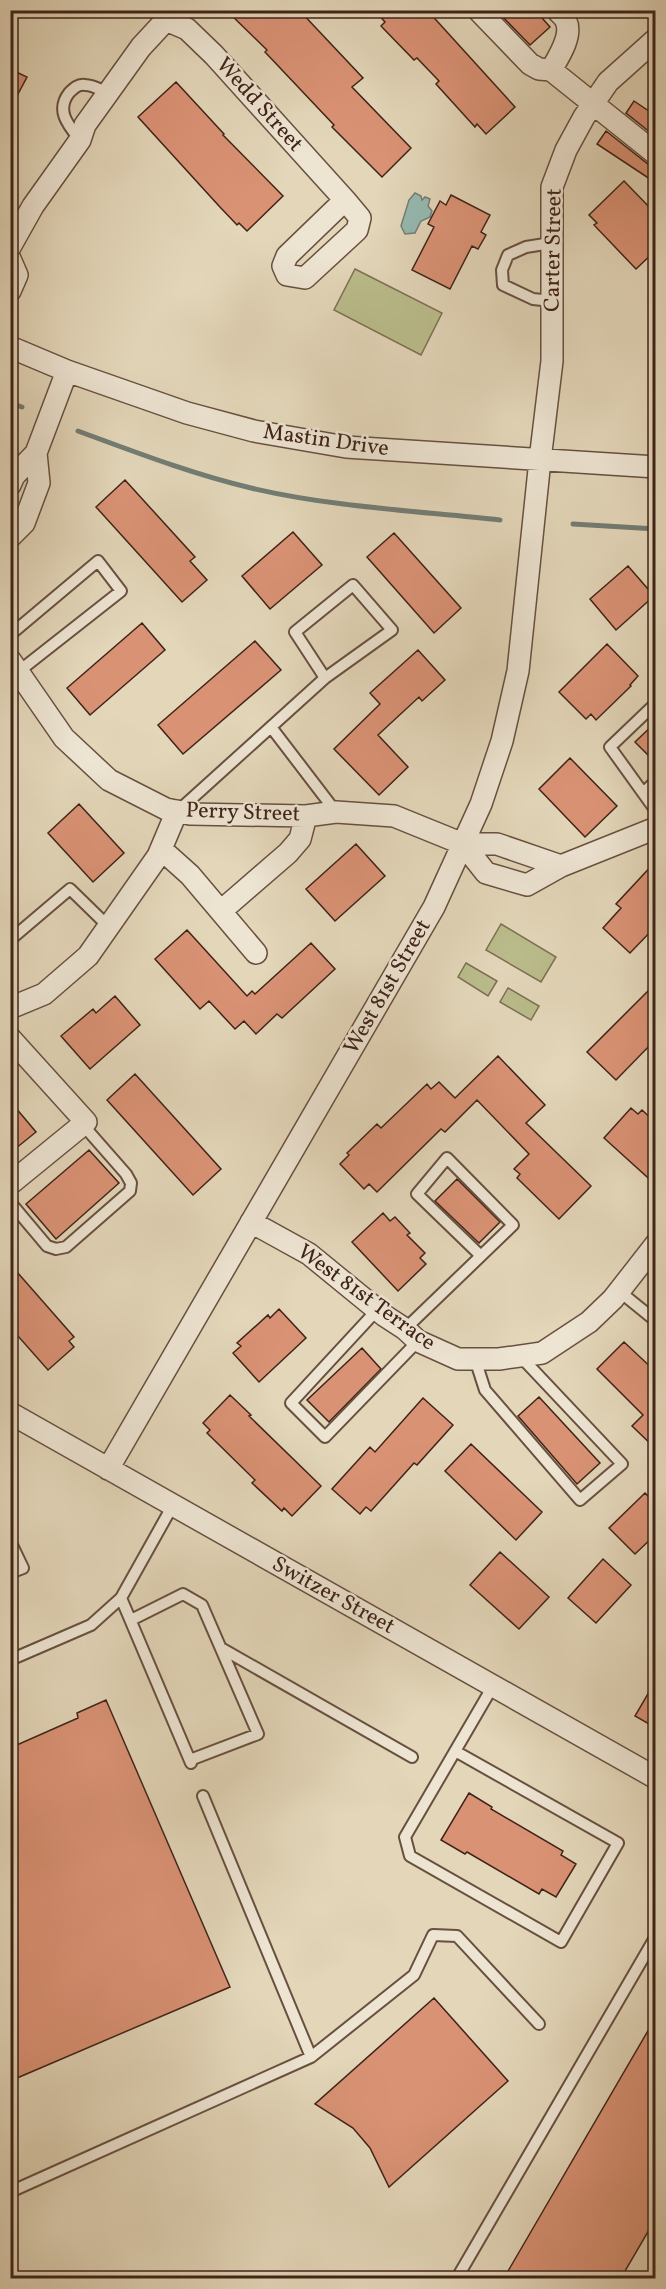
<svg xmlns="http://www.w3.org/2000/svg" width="666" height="2289" font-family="Vollkorn,serif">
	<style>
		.green { fill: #babc8b; stroke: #7c7052; stroke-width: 1.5 }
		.water { fill: #95b9b1; stroke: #737d74; stroke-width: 1.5 }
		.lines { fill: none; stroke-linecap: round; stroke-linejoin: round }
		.stream { stroke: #737d74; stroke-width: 5 }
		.building { fill: #da9275; stroke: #3f2318; stroke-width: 1.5 }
		.service-casing { stroke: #685040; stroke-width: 14 }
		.minor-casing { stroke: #685040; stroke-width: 24 }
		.service { stroke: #ede4d2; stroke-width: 10 }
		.minor { stroke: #ede4d2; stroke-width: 21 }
		.labels { text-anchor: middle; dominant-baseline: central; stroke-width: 5; stroke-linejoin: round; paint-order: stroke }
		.street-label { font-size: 22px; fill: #3f2318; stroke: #ede4d2 }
	</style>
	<rect width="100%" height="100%" fill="#e3d6b9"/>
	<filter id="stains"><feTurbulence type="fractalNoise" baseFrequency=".00333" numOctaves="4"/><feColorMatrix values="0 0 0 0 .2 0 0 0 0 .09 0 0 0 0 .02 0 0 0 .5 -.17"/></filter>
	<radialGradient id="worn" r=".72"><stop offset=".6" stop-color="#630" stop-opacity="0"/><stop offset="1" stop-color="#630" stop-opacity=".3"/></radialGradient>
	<path class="green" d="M355,269L442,313L421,355L334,310Z
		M501,924L556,957L541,982L486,950Z
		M466,963L497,981L488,996L458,977Z
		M508,988L539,1006L531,1020L500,1002Z"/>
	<path class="water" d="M415,193L421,196L422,200L425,197L430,199L428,206L432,211L430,217L421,221L415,233L405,234L401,226L409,200Z"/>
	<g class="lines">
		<path class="stream" d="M10,403L22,407
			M78,431C135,452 192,474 251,488C332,507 417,511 500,520
			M573,524L656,529"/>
	</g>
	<path class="building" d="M226,10H299L363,78L352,87L411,148L382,177L332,127L334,125L265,52L267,50Z
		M374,10H427L515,107L486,134L477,124L475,127L436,84L439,81L417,58L414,60L381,26L385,22Z
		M496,10H535L550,27L530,45Z
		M10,69L27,77L10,109Z
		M176,82L224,134L223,135L283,196L247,231L239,223L237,225L219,206L138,117Z
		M634,101L656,116V137L626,113Z
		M606,131L648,164L656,167V183L597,144Z
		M624,181L656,214V250L636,269L594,225L597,223L589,215Z
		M451,195L490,215L481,232L486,235L478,249L472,246L450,289L412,270L434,227L428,224L440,201L446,205Z
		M125,480L195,557L190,561L207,580L182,602L96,507Z
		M293,532L322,565L270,609L242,576Z
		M394,533L461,608L434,633L367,557Z
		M628,566L654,596L616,630L590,599Z
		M142,623L165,650L90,715L67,688Z
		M255,641L281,670L183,754L158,725Z
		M607,644L638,676L630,685L631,686L596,720L591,714L586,719L559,692Z
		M418,650L445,680L422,701L419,697L378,735L408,767L379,795L334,749L380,704L370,693Z
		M656,722V763L635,742Z
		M570,758L617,806L585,837L539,789Z
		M79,804L124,853L93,882L48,833Z
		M356,844L385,876L335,921L306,889Z
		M656,861V926L630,953L603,928L621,908L616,904Z
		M187,930L247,996L252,991L255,994L311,943L335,969L282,1018L277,1014L256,1034L244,1021L235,1029L209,1001L200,1009L155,959Z
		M656,983V1039L616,1080L587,1052Z
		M115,996L140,1025L90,1069L61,1036L93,1009L96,1013Z
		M498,1056L545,1105L526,1123L591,1186L559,1219L517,1178L520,1174L514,1169L529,1154L477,1100L445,1132L441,1129L377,1192L369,1184L364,1189L340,1164L349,1155L347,1153L377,1124L381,1128L427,1084L431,1089L439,1082L455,1098Z
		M135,1074L221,1169L193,1195L107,1100Z
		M10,1101L36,1132L10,1153Z
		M631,1108L638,1114L642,1110L656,1123V1185L604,1138Z
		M89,1150L119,1183L56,1239L26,1204Z
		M457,1179L500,1222L479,1243L435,1201Z
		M383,1213L390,1221L395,1217L410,1233L407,1235L425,1253L420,1258L426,1264L398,1291L352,1242Z
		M10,1264L74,1337L69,1341L74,1347L48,1370L10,1327Z
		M279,1309L306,1338L259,1382L233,1353L241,1346L237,1343L268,1315L270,1318Z
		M624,1342L656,1372V1449L632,1426L643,1415L597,1369Z
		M362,1348L381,1369L329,1422L307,1400Z
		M230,1395L251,1415L249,1416L321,1486L292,1516L284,1508L282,1511L252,1483L255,1480L207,1433L210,1430L203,1423Z
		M539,1397L600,1463L577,1484L518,1416Z
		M423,1398L453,1425L417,1465L414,1463L371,1511L366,1507L360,1514L332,1489L370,1447L375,1452Z
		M471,1444L542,1512L516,1540L445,1471Z
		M645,1493L656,1504V1534L635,1554L609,1528Z
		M500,1552L549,1597L519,1629L470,1585Z
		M603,1559L631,1585L596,1623L568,1598Z
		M656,1680V1728L635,1716Z
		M106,1700L230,1987L10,2081V1748L78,1718L77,1713Z
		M469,1793L492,1807L491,1809L563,1851L561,1855L576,1864L556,1897L542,1889L539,1894L467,1852L465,1854L441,1840Z
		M434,1998L508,2081L389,2187L370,2148L353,2128L315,2104Z
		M656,2017V2218L621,2278H504Z"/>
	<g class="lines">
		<g class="service-casing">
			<path id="service" d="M80,140C69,126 55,111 69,93C74,88 78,84 85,85C93,85 101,90 108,93
				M551,243L526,247L508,255L502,270L503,285L533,299L552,301
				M10,635L98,561L121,591L18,672
				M656,703L610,747L656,811
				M271,727L336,812
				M643,793L656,781
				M178,811L325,678L295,632L353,585L392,630L325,678
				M10,940L70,889L109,927
				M10,1202L47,1246L56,1249L66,1247L130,1191L131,1183L126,1174L83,1125
				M619,1291L656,1321
				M377,1310L291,1403L325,1437L418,1341
				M405,1329L513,1225L447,1158L417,1194L480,1255
				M475,1359L485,1390L580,1500L622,1464L521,1357
				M10,1541L23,1568L10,1573
				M121,1598L191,1763
				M131,1620L183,1594L202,1605L258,1734L190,1760
				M221,1648L412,1757
				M10,1660L91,1625L121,1598L173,1505
				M455,1751L618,1843L561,1942L410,1856L405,1837L493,1686
				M203,1796L311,2057
				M10,2192L311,2057L414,1975L433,1935L457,1936L539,2024
				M457,2278L656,1936"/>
		</g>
		<g class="minor-casing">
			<path id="minor" d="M478,10L530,64L539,69L551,70L656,154
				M166,20L187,29L214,55L345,200L360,218L357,230L305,278L287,275L283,266L287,256L345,200
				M551,70C558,58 573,36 566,21C565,17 559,13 557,10
				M10,247L33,206L80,140L85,125L141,47L166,20
				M10,259L17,275L10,291
				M10,347L67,371L187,413L254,431L346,447L656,467
				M10,485L14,476L36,453L67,371
				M10,537L24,523L39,483L36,453
				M10,660L64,738L109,780L166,809L190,814L306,816L336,812L394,816L463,844H497L561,866
				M463,844L486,873L527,885L561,866L656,828
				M161,849L190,875L256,953
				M221,911L288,853L300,839L306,816
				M10,1008L44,994L88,956L158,856L177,811
				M10,1038L86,1122L10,1184
				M251,1222L309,1254L385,1316L405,1329L418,1341L458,1359H499L542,1353L589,1322L613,1299L656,1244
				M10,1413L656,1778
				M108,1469L434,907L481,804L502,741L518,671L540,460L552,361V187L566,150L584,117L608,82L656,39"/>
		</g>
		<use href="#service" class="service"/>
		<use href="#minor" class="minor"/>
	</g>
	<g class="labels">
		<g class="street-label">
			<text transform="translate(259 105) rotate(48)">Wedd Street</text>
			<text transform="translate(554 250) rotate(-89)">Carter Street</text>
			<text transform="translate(326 441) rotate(8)">Mastin Drive</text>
			<text transform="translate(243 813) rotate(2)">Perry Street</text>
			<text transform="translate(388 987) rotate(-60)">West 81st Street</text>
			<text transform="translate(366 1298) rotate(36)">West 81st Terrace</text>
			<text transform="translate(333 1596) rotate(29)">Switzer Street</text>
		</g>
	</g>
	<rect width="666" height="2289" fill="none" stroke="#e3d6b9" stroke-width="36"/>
	<rect x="12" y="12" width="642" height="2265" fill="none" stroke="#3f2318" stroke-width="3"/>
	<rect x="18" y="18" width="630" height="2253" fill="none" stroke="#3f2318" stroke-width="1.5"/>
	<rect width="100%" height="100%" filter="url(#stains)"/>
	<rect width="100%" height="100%" fill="url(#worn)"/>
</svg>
